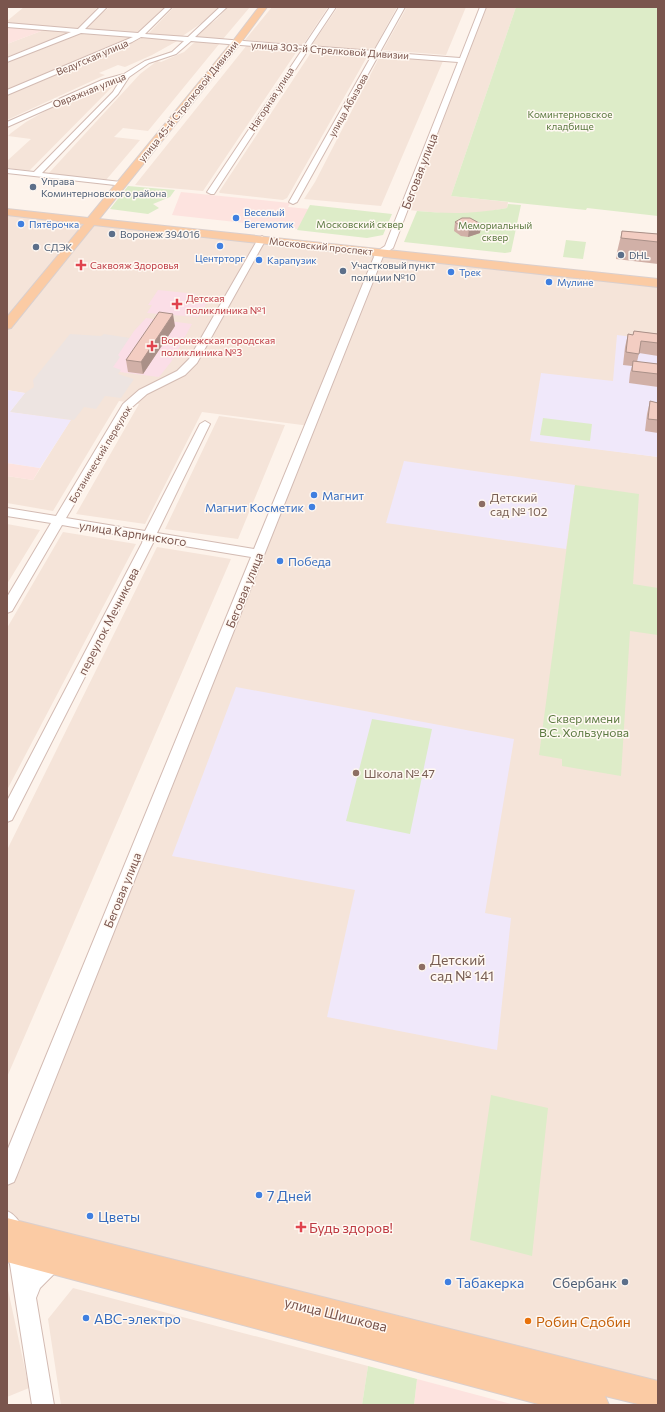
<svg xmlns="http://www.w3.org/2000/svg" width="665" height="1412" font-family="Commissioner,sans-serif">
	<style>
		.residential { fill: #f5e4d9 }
		.commercial { fill: #fde3df }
		.industrial { fill: #ede4e1 }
		.education { fill: #f0e8fa }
		.medical { fill: #fbdee7 }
		.green { fill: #ddecc8 }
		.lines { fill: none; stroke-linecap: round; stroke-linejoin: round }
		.minor-casing { stroke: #d3bbb3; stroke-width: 2 }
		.major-casing { stroke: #dacfcd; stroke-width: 2 }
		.minor { fill: #fff; fill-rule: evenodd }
		.major { fill: #fbcba4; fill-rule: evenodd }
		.wall { fill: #d1b0a7 }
		.shaded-wall { fill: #aa9088 }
		.building { fill: #f3cdc2; stroke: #aa9088 }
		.service-dot { fill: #5c6f8a; stroke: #fff8f2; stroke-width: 1.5 }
		.shop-dot { fill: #3f7fe0; stroke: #fff8f2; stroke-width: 1.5 }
		.health-dot { fill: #e0444e; stroke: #fff8f2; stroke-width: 1.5 }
		.education-dot { fill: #8d6e63; stroke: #fff8f2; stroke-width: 1.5 }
		.food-dot { fill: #e8710a; stroke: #fff8f2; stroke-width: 1.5 }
		.labels { text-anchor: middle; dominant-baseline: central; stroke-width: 3; stroke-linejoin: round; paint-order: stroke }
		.far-street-label { font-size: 10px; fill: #7a554d; stroke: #fff8f2 }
		.far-park-label { font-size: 10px; fill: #5c7a41; stroke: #fff8f2 }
		.far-service-label { font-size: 10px; fill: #4e5e75; stroke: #fff8f2; text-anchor: start }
		.far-shop-label { font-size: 10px; fill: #366cbe; stroke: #fff8f2; text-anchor: start }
		.far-health-label { font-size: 10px; fill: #be3a42; stroke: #fff8f2; text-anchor: start }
		.street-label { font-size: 12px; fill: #7a554d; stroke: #fff8f2 }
		.shop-label { font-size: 12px; fill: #366cbe; stroke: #fff8f2; text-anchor: start }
		.education-label { font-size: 12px; fill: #785e54; stroke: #fff8f2; text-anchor: start }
		.park-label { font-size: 12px; fill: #5c7a41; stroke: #fff8f2 }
		.near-education-label { font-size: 14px; fill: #785e54; stroke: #fff8f2; text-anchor: start }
		.near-shop-label { font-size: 14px; fill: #366cbe; stroke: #fff8f2; text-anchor: start }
		.near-health-label { font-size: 14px; fill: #be3a42; stroke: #fff8f2; text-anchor: start }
		.near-service-label { font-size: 14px; fill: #4e5e75; stroke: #fff8f2; text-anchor: end }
		.near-street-label { font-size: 14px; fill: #7a554d; stroke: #fff8f2 }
		.near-food-label { font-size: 14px; fill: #c56008; stroke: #fff8f2; text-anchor: start }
	</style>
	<rect width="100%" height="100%" fill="#fdf3eb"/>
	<path class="residential" d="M24,7L52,8L98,7L95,10L96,12L77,29L7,23V21Z
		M110,7H166L140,33L85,29L98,16Z
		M174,7H220L206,20L181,37L148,34Z
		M228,7H250L223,39L195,37L202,30L217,19Z
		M272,7H328L303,45L245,40Z
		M338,7H397L373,51L311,46Z
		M407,7H466L446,55L383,50Z
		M485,7H516L451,196L508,202L507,208L479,213L452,214L408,210Z
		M44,30L62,31L68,33L7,57V44Z
		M82,32L135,36L7,91V62Z
		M144,37L179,40L152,55L125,67L118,65L99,73L105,75L7,120V95Z
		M196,41L220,43L148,131L123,128L114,137L140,140L106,180L48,174L140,74L157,61L161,62L184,52Z
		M247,45L299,48L203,191L135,185Z
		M312,51L368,55L287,198L283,200L220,193L219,192Z
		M380,56L443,61L381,206L304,199L315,182Z
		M108,81L116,83L29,171L7,168V161L31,139L8,136L11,133L26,122L61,102H65Z
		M7,212L658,283V340L613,381L530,440L658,457V1395L7,1231V1175L310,426L202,412L145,524L76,514L139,404L119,401L53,511L7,503V476L33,480L70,421L10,412L25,393L7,390Z
		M219,416L285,425L238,539L165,529Z
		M7,524L40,530L7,584Z
		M63,532L136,544L7,790V628Z
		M157,547L231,559L7,1077V850Z
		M7,1285L29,1388L7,1397Z
		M73,1288L368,1366L362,1405H61L48,1319Z"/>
	<path class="commercial" d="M7,27L44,30L7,44Z
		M181,192L290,203L288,207L309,209L298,229L172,215Z
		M7,463L40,468L33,480L7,476Z
		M417,1379L515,1405H414Z"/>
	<path class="industrial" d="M70,334L101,336L104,334L130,338L119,355L121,356V370L118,374L134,379L121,398L105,396L96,409L84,407L74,420L10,412L25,393L34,387L33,380Z"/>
	<path class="education" d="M617,335L658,340V457L530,441L541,373L613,381Z
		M7,390L25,393L10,412L71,420L40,468L7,463Z
		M404,461L575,485L566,549L386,523Z
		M236,687L514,739L485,913L511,918L497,1050L327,1017L355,890L172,856Z"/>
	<path class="medical" d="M158,290L196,294L195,296L210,298L198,317L147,313L152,305H148Z
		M146,318L192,324L171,362L159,377L120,372L121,370L113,367L120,357L118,355L134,331Z"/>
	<path class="green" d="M516,7H658V216L587,208L586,210L451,196Z
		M128,186L175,190L170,197L153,204L159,208L148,214L110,209Z
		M508,204L521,205L511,252L505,253L404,242L417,211C451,214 473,214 507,208Z
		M310,205L392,214L383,235L367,238L297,230Z
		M566,240L586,242L583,259L563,257Z
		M543,418L592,424L590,441L540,435Z
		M575,485L639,494L633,584L658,588V635L630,631L621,776L562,766V759L539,755Z
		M372,719L432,729L410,834L346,821Z
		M491,1095L548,1108L532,1256L470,1240Z
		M368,1366L417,1379L414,1405H362Z"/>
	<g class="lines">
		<g class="minor-casing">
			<path id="minor" d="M100,7H107L85,29L138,33L166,7H172L145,34L188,37L220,7H227L195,37L304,46L330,7H336L310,46L374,51L399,7H405L380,52L460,58L480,7H486L393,248L384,254L17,1175L14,1182L7,1185V1151L251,557L154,541L12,820L7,822V801L142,543L143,539L62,525L12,611L7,613V597L51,523L7,516V508L56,516L123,404L139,390L177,371L189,359L258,239L262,236L266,239L197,363L185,375L147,394L131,408L66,518L145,531L200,424L205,421L210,424L157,533L254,549L376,252L385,246L458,62L378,56L297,202L293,204L289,202L372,55L308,50L214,194H211L207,192L302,50L191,41L176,54L149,63L129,77L118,94L42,173L121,182L125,184L124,186L7,173V169L34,172L113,92L121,79L106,83L7,127V122L102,80L124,74L145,61L172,52L184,41L141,37L132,42L7,95V90L133,37L81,33L7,62V58L71,32L7,27V23L78,29Z
				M7,1211C26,1219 29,1250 32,1268L45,1255L52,1252L59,1255L62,1262L59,1269L40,1288L36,1298L54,1405H32L7,1245Z"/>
		</g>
		<g class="major-casing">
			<path id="major" d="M259,7H267L239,45L99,219L658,279V287L94,225L11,328L7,329V317L84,224L7,215V209L88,218L233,41Z
				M7,1218L658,1381V1405H642L605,1396L609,1405H542L7,1262Z"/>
		</g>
		<use href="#minor" class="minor"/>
		<use href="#major" class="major"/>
	</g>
	<path class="wall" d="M455,222L481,224L480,233L468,237L461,236L454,231Z
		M622,231L658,234V264L616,259L617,252Z
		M175,326L143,374L128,372L126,360Z
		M634,331L658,334V356L639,353L637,362L658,364V387L629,383L630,373L632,366L623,365L625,347L628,334L633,335Z
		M650,401L658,403V433L645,431L647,414Z"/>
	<path class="shaded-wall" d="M481,224L480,233L468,237L469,229Z
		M173,314L175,326L143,374L141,362Z"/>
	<path class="building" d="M462,218H470L481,224L469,229L462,227L455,222Z
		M622,231L658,234V242L621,238Z
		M159,312L173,314L141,362L126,360Z
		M634,331L658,334V343L641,341L639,354L626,352L628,334L633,335Z
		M633,361L658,364V374L632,371Z
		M650,401L658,403V420L648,419Z"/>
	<g class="service-dot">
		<circle cx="33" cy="187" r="4"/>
		<circle cx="112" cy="234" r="4"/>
		<circle cx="36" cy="247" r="4"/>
		<circle cx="621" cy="255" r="4"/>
		<circle cx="343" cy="271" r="4"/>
		<circle cx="625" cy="1282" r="4"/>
	</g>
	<g class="shop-dot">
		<circle cx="236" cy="218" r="4"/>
		<circle cx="21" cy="224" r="4"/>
		<circle cx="220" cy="246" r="4"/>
		<circle cx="259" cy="260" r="4"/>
		<circle cx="451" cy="272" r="4"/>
		<circle cx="549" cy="282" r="4"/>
		<circle cx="314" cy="495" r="4"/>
		<circle cx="312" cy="507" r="4"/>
		<circle cx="280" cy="561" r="4"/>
		<circle cx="259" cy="1195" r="4"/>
		<circle cx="90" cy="1216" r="4"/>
		<circle cx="448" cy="1282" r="4"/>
		<circle cx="86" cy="1318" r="4"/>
	</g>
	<g class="health-dot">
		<path d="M79 259h4v4h4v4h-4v4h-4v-4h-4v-4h4z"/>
		<path d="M175 298h4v4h4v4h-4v4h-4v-4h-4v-4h4z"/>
		<path d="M150 340h4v4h4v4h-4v4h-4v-4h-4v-4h4z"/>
		<path d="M299 1221h4v4h4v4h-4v4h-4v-4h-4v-4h4z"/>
	</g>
	<g class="education-dot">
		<circle cx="482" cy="504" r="4"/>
		<circle cx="356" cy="773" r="4"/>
		<circle cx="422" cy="967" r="4"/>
	</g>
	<circle class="food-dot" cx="528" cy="1321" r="4"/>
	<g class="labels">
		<g class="far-street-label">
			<text transform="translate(330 50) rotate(4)">улица 303-й Стрелковой Дивизии</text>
			<text transform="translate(92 57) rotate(-23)">Ведугская улица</text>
			<text transform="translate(89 90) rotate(-22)">Овражная улица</text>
			<text transform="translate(271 99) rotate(-57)">Нагорная улица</text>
			<text transform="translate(188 101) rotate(-51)">улица 45-й Стрелковой Дивизии</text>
			<text transform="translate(348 105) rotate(-61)">улица Абызова</text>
			<text transform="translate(321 246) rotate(6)">Московский проспект</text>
			<text transform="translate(100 454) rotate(-59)">Ботанический переулок</text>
		</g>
		<g class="far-park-label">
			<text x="570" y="114">Коминтерновское<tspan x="570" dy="12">кладбище</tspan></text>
			<text x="360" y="224">Московский сквер</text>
			<text x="495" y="225">Мемориальный<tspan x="495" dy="12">сквер</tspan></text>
		</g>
		<g class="far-service-label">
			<text x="41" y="181">Управа<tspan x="41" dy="12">Коминтерновского района</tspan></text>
			<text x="120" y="234">Воронеж 394016</text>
			<text x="44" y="247">СДЭК</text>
			<text x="629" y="255">DHL</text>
			<text x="351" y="265">Участковый пункт<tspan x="351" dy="12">полиции №10</tspan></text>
		</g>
		<g class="far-shop-label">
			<text x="244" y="212">Веселый<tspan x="244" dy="12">Бегемотик</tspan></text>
			<text x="29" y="224">Пятёрочка</text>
			<text x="220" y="258" text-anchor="middle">Центрторг</text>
			<text x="267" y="260">Карапузик</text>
			<text x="459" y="272">Трек</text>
			<text x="557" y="282">Мулине</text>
		</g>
		<g class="far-health-label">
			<text x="90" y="265">Саквояж Здоровья</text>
			<text x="186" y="298">Детская<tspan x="186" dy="12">поликлиника №1</tspan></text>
			<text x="161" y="340">Воронежская городская<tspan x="161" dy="12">поликлиника №3</tspan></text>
		</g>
		<g class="street-label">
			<text transform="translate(419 171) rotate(-69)">Беговая улица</text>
			<text transform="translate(133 533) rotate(9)">улица Карпинского</text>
			<text transform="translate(244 590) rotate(-68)">Беговая улица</text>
			<text transform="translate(108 621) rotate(-63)">переулок Мечникова</text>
			<text transform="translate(122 890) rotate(-68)">Беговая улица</text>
		</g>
		<g class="shop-label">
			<text x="322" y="495">Магнит</text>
			<text x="304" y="507" text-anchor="end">Магнит Косметик</text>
			<text x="288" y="561">Победа</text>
		</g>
		<g class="education-label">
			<text x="490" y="497">Детский<tspan x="490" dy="14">сад № 102</tspan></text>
			<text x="364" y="773">Школа № 47</text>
		</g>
		<g class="park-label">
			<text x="584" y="718">Сквер имени<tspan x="584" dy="14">В.С. Хользунова</tspan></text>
		</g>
		<g class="near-education-label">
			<text x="430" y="959">Детский<tspan x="430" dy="16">сад № 141</tspan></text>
		</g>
		<g class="near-shop-label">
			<text x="267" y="1195">7 Дней</text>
			<text x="98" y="1216">Цветы</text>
			<text x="456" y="1282">Табакерка</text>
			<text x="94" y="1318">АВС-электро</text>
		</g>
		<g class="near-health-label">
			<text x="309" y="1227">Будь здоров!</text>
		</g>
		<g class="near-service-label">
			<text x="617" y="1282">Сбербанк</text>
		</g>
		<g class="near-street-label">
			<text transform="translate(336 1314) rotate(14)">улица Шишкова</text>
		</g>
		<g class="near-food-label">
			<text x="536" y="1321">Робин Сдобин</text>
		</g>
	</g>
	<rect width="665" height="1412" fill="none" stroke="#7a554d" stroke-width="16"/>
</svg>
